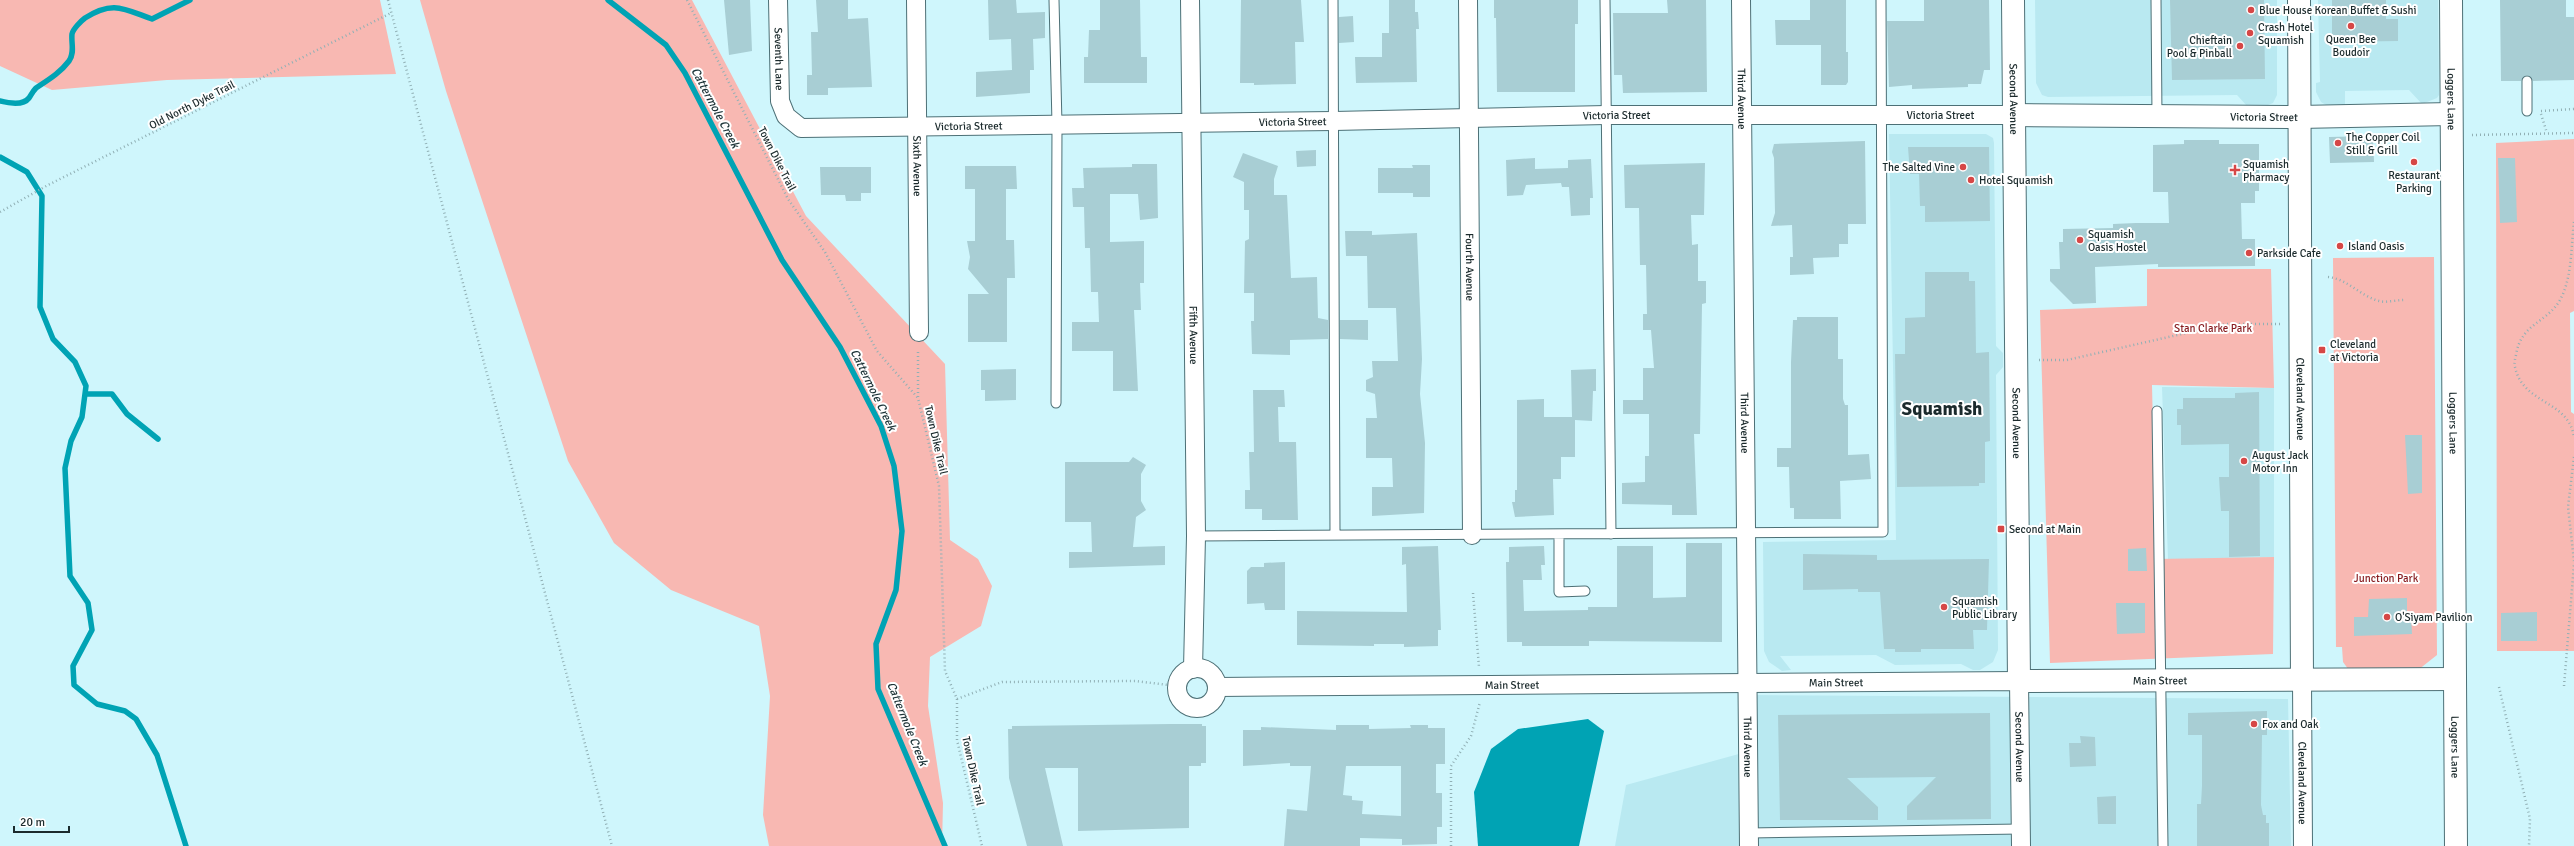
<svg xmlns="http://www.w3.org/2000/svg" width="2574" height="846" font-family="Signika,sans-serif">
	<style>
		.built { fill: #b9e9f1 }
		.green { fill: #f8b8b2 }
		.water { fill: #00a3b4 }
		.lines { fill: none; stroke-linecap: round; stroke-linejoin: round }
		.stream { stroke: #00a3b4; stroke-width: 5.5 }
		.building { fill: #a8ced4; fill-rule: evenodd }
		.lane-casing { stroke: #4d7076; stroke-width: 11 }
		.street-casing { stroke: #4d7076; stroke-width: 20 }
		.secondary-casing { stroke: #4d7076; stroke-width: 24 }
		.path { stroke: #91b0b5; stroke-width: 2.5; stroke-dasharray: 1 3; stroke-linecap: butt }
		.lane { stroke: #fff; stroke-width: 9 }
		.street { stroke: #fff; stroke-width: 18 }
		.secondary { stroke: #fff; stroke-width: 22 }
		.poi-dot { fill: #d64746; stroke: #fff; stroke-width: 1.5 }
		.labels { text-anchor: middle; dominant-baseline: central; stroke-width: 4; stroke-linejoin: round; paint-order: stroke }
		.poi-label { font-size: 11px; fill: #1b2a2c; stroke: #fff; text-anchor: start }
		.street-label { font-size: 11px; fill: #1b2a2c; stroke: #fff }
		.park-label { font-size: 11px; fill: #871b1f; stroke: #fff }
		.water-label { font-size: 12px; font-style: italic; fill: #1d3337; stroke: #fff }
		.town-label { font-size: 19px; font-weight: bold; fill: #1b2a2c; stroke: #fff }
	</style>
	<rect width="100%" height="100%" fill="#cff6fc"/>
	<path class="built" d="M2035,0H2277V95L2273,103L2268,105L2247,106L2237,95L2048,97L2042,95L2036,83Z
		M2318,0H2438L2439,95L2437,98L2422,104L2409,90L2345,91V105H2326L2321,102L2316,92V83L2320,82Z
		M1889,134H1986L1993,138L1994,143L1996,346L2003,353V367L1996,375L1998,650L1993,662L1980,670H1973L1961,664L1895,665L1876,655L1780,656L1791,670L1782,671L1769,662L1764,651L1763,542L1896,540Z
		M2162,387L2274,388V557L2168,560Z
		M1753,695L2288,699L2291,846H1615L1626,785L1746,752Z"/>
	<path class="green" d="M0,0H380L396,74L167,80L52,90L0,66Z
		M420,0H692L806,216L945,364L950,540L978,559L992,586L981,626L930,657L928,706L943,803L942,846H769L763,815L770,696L759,626L671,590L614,543L568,461L446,91Z
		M2574,139V311L2570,313L2571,412L2574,414V651H2497L2496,143Z
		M2434,257L2437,655L2418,670L2351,673L2343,662L2342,647H2336L2333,258Z
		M2147,269H2271L2274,388L2152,385L2156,559L2274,557L2273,654L2050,663L2040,310L2147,306Z"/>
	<path class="water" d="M1588,719L1604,731L1579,846H1478L1474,792L1491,749L1518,729Z"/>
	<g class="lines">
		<path class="stream" d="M608,0L666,45L685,73L782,260L840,347L881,426L894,466L902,531L896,590L876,644L878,689L945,846
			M0,101C8,103 23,106 29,98C31,95 33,91 36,88C48,80 60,73 69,61C75,53 71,43 72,34C73,29 81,21 85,18C113,0 124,9 152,19L190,0
			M0,157L27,172L42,196L40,307L53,339L75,362L86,386L82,417L71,441L65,468L70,576L88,603L92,630L73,666L74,685L97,704L125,711L136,719L157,755L186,846
			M85,394H112L127,414L158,439"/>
	</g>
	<path class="building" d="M724,0H750L752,51L729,55Z
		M816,0H848V19L868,18L872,87L828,88V95H807V75H812L811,32H818Z
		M988,0H1016L1017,13L1045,12V38L1033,39L1034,70H1030V93L976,97V72L1012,70L1011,39L989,40Z
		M1100,0H1140L1141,57H1147V83H1084V57H1088L1089,30H1100Z
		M1241,0H1301L1304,42H1295L1296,84L1254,85V83H1240Z
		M1389,0H1415V12H1418L1419,29H1416L1417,82L1356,83L1355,57H1382V33H1389Z
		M1494,0H1578V24H1575V92H1497L1496,18H1494Z
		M1667,0H1706L1707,92L1623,93L1622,75H1614L1613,13H1668Z
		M1810,0H1846V52H1848V82L1846,85H1821V45H1776L1775,20H1810Z
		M1924,0H1989L1990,70H1984L1981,84H1968V87L1912,89V85L1889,87L1887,21H1924Z
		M2170,0H2264L2265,79L2172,80Z
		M2332,0H2386V19H2398V41L2332,42Z
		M2500,0H2566V17H2574V80L2533,81L2527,75L2521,81H2501Z
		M1353,16L1354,42L1339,43V17Z
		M2373,136L2374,162L2330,163L2329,137Z
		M2184,140H2219V144H2259V191H2255V203H2241L2242,239H2255V266L2158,267V264L2095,267L2096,303L2073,304L2050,281V269H2060L2059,242H2063V229L2113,228V224L2136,223H2169L2168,192H2153V145L2184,144Z
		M1865,141L1866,224H1848V244H1839V257L1813,258L1814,274L1790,275V257H1793L1792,225L1771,226L1775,213L1774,158L1772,152L1774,144Z
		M1908,147H1989L1990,221L1925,222V206H1920L1919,174H1910Z
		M1316,150V166L1297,167L1296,151Z
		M1243,153L1278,166L1274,179V195H1287L1291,278L1317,277L1318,318L1328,320V339L1290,340V355L1252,354L1251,321H1254V293H1244L1245,241L1249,239V210H1244V182L1233,177Z
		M1535,158V169L1568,168V160L1591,159L1593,198H1590V215L1571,216L1569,187H1562L1561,183L1526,185L1523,195L1507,196L1506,160Z
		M2498,158H2515L2517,222L2500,223Z
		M1705,163L1704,215H1691L1692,245L1698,244V281H1706V303L1702,304L1700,434H1694L1697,515H1672V505L1622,504V483L1645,482V456H1649V414H1623V400H1643V368H1654L1651,330H1643V314H1647L1646,265H1640L1639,208H1625L1624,165Z
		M1132,164H1157L1158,218L1140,220L1138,194H1110V242L1144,241V283H1140L1141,310H1134L1138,391H1113V351H1072V322H1099L1098,292H1091L1090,248H1085L1084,207H1073L1072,188H1084L1083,168L1132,167Z
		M1412,165H1430V197H1413V193H1378V168H1413Z
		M965,166H1016L1017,189H1006V240H1014L1015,278H1007V342H968V294H989L968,269L970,257L967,241H975V189H965Z
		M820,167H871V193H861V201H846L845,195H821Z
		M1345,231H1372V235L1417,233L1422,359L1420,394L1425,443L1424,513L1372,516V487H1393L1392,458H1366V418H1377L1375,394L1366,391V380L1373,377L1372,361H1398L1396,308H1368L1367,256H1346Z
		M1925,272H1969V281H1975L1976,353L1989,352L1990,441L1985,442V483H1979V486L1897,487L1895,354H1905V318L1925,317Z
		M1797,317H1838V359H1843V399L1845,405H1848V455L1869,454L1871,479L1840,481L1841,519H1794V508H1790L1789,467H1777V448H1791V362L1793,320H1797Z
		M1340,320H1368V340L1340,339Z
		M1016,369V400L985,401V390H981V370Z
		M1596,369V391H1593L1592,421L1575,420V457H1561V479H1553L1554,515L1515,517L1512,502H1515V490H1517V400L1544,399V417H1572L1571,370Z
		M1253,390H1284L1285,407H1278L1279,442H1296L1298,520H1262V509H1245V490H1250L1249,452H1254Z
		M2259,392L2260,556L2229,557V511H2221L2219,477H2229V444L2181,445V425H2177V409H2183V398H2235V393Z
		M2405,435H2422V493L2408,494Z
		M1133,457L1146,465L1141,474V501L1146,510L1136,517L1133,547L1165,546V565L1069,568V552H1092L1091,522H1065V462H1129Z
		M1686,543H1722V642L1589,641V646H1522V642H1507L1506,562H1509V547L1544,546L1545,565H1541L1542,580H1523L1524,611L1588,610V607H1617V546H1653V598L1686,597Z
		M1438,546L1441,630H1438V646L1404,647V644H1374V646L1297,645V611L1407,612L1406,564L1402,565V547Z
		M2146,548L2147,571H2128V549Z
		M1803,554L1877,555V560L1989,559L1987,630H1973L1974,649H1921V652H1895V649H1884L1880,592H1858V589L1803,590Z
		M1285,562V610H1265L1264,603L1247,604V571L1251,567H1264V563Z
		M2407,598V617L2411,616L2412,634L2354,636V617H2368L2369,599Z
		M2116,603H2145V633L2117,634Z
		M2537,612V641H2501V613Z
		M2267,711V735H2262L2261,805L2263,815H2266V823H2269V846H2197V804H2201L2202,786V735H2188V713Z
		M1990,713L1991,819L1907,820V806L1936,777L1847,778L1878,807V820H1780L1778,715Z
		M1171,724H1202V726H1206V763H1201V766H1189V828L1078,831V768H1045L1063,846H1027L1009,778L1008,729H1012V726Z
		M1336,725H1369V729L1411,728L1410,725H1428V728H1445V764H1436V793H1442V827H1437V844L1402,845V839L1360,838V846H1284L1287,809L1307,811L1311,766H1290V763L1243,766V730H1261V727L1336,730ZM1346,766H1401V816L1362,814L1363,801L1352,800V796L1343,795Z
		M2080,736L2095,737L2096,766L2070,767L2069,743H2081Z
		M2116,796V824H2098L2097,797Z"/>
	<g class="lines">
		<g class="lane-casing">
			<path id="lane" d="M1054,0L1057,124L1056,403
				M1333,0L1335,535
				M1605,0L1611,534
				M2156,0L2157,116
				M2527,81V111
				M2157,411L2163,846
				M1559,534V592L1585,591
				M1196,536L1883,532L1881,0
				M1749,833L2021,829"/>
		</g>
		<g class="street-casing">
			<g id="street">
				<path id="s1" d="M778,0L780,101L786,116L801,128L1334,121L1606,115H2014"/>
				<path id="s2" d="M916,0L919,332"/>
				<path id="s3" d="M1190,0L1196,536L1193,669"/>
				<path id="s4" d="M1468,0L1472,535"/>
				<path id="s5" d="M1741,0L1749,846"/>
				<circle cx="1197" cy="688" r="20"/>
				<path id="s6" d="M2302,680L2303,846"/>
				<path id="s7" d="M1217,687L2019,681L2021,846"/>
			</g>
		</g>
		<g class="secondary-casing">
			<g id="secondary">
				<path id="s8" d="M2013,0L2019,681L2455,679"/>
				<path id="s9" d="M2299,0L2302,680"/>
				<path id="s10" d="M2451,0L2456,846"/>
				<path id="s11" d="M2014,115L2299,117L2451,114"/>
			</g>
		</g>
		<path class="path" d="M388,0L612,846
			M687,0L788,199L825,252L877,351L918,398L939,486L945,671L957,699V740L982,846
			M2541,111L2574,109
			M2541,114L2547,133
			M2472,135L2574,133
			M0,212L48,185L391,13
			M2574,222C2571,247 2572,279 2560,300C2547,323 2521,323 2516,355C2515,359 2514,363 2515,367C2523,405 2570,400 2574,438
			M2328,277C2348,279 2360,296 2379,301C2386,303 2396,300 2404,300
			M2039,360H2067L2226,324H2280
			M918,397V350
			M2574,457L2568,507L2574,561
			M1473,593L1479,667
			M2564,686L2574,564
			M2499,687L2530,819L2529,846
			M957,699L1002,682L1135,681L1177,686
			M1451,846V766L1471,736L1480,702"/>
		<use href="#lane" class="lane"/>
		<use href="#street" class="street"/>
		<use href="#secondary" class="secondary"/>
	</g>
	<g class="poi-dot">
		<circle cx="2251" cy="10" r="4"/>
		<circle cx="2351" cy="26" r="4"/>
		<circle cx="2250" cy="33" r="4"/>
		<circle cx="2240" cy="46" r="4"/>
		<circle cx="2338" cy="143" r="4"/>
		<circle cx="2414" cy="162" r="4"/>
		<circle cx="1963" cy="167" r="4"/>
		<path d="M2233 164h4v4h4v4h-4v4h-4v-4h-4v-4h4z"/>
		<circle cx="1971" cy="180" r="4"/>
		<circle cx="2080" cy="240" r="4"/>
		<circle cx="2340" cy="246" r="4"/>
		<circle cx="2249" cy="253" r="4"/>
		<rect x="2318" y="346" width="8" height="8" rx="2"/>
		<circle cx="2244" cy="461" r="4"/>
		<rect x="1997" y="525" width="8" height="8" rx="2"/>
		<circle cx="1944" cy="607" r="4"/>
		<circle cx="2387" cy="617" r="4"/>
		<circle cx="2254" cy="724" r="4"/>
	</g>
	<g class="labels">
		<g class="poi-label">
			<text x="2259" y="10">Blue House Korean Buffet &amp; Sushi</text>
			<text x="2258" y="27">Crash Hotel<tspan x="2258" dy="13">Squamish</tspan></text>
			<text x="2351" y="39" text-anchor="middle">Queen Bee<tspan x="2351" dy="13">Boudoir</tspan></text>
			<text x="2232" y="40" text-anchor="end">Chieftain<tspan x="2232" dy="13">Pool &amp; Pinball</tspan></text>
			<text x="2346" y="137">The Copper Coil<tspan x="2346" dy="13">Still &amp; Grill</tspan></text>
			<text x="2243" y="164">Squamish<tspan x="2243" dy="13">Pharmacy</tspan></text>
			<text x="1955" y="167" text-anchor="end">The Salted Vine</text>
			<text x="2414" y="175" text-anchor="middle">Restaurant<tspan x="2414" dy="13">Parking</tspan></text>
			<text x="1979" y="180">Hotel Squamish</text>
			<text x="2088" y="234">Squamish<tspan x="2088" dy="13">Oasis Hostel</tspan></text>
			<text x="2348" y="246">Island Oasis</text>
			<text x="2257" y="253">Parkside Cafe</text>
			<text x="2330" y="344">Cleveland<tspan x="2330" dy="13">at Victoria</tspan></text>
			<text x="2252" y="455">August Jack<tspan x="2252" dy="13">Motor Inn</tspan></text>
			<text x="2009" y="529">Second at Main</text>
			<text x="1952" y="601">Squamish<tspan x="1952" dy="13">Public Library</tspan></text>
			<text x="2395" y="617">O'Siyam Pavilion</text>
			<text x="2262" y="724">Fox and Oak</text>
		</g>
		<g class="street-label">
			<text stroke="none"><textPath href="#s1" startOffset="59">Seventh Lane</textPath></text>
			<text stroke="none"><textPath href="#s5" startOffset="99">Third Avenue</textPath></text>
			<text stroke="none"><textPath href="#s8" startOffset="99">Second Avenue</textPath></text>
			<text stroke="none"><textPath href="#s10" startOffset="99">Loggers Lane</textPath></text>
			<text transform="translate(192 105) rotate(-27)">Old North Dyke Trail</text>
			<text stroke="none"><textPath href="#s1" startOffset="952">Victoria Street</textPath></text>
			<text stroke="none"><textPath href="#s1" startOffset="1276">Victoria Street</textPath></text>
			<text stroke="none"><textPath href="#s11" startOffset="250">Victoria Street</textPath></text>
			<text stroke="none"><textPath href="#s1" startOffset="628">Victoria Street</textPath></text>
			<text stroke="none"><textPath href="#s1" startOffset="304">Victoria Street</textPath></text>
			<text transform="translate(777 159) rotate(63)">Town Dike Trail</text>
			<text stroke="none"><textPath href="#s2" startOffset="166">Sixth Avenue</textPath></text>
			<text stroke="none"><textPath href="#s4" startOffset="267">Fourth Avenue</textPath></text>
			<text stroke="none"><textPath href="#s3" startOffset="335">Fifth Avenue</textPath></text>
			<text stroke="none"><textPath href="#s9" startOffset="399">Cleveland Avenue</textPath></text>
			<text stroke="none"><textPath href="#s5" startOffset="423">Third Avenue</textPath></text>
			<text stroke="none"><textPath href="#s8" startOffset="423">Second Avenue</textPath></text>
			<text stroke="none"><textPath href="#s10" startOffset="423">Loggers Lane</textPath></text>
			<text transform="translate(936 440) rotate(77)">Town Dike Trail</text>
			<text stroke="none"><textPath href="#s8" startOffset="822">Main Street</textPath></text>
			<text stroke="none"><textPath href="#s7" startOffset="619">Main Street</textPath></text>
			<text stroke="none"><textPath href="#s7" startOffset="295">Main Street</textPath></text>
			<text stroke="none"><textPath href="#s5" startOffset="747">Third Avenue</textPath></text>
			<text stroke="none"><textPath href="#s7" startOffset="868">Second Avenue</textPath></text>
			<text stroke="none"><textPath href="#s10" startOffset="747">Loggers Lane</textPath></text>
			<text transform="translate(973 771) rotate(78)">Town Dike Trail</text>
			<text stroke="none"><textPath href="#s6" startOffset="103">Cleveland Avenue</textPath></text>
		</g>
		<g class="park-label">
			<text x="2213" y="328">Stan Clarke Park</text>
			<text x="2386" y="578">Junction Park</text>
		</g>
		<g class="water-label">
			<text transform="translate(715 108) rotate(62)">Cattermole Creek</text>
			<text transform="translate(873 390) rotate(64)">Cattermole Creek</text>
			<text transform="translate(907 724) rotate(68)">Cattermole Creek</text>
		</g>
		<g class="town-label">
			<text x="1942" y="409">Squamish</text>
		</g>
	</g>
	<path d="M14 826v6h55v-6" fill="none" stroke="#1b2a2c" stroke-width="2"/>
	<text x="20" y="826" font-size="12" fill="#1b2a2c" stroke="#ffffff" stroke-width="3" paint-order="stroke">20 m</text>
</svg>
